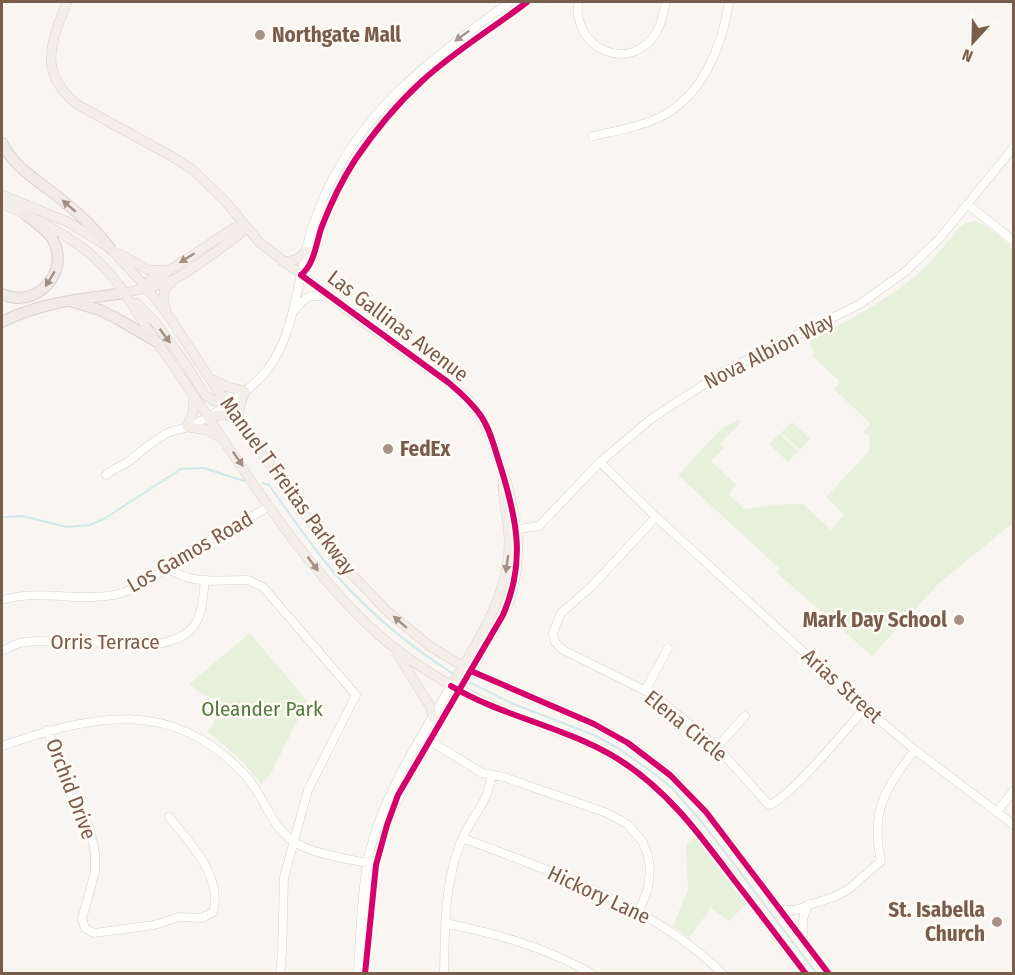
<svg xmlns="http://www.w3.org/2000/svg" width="1015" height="975" font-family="'Fira Sans Condensed',sans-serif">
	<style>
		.green { fill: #e7f0db }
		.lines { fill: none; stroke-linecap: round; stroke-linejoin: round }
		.stream { stroke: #d0e8ea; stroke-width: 2 }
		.minor-casing { stroke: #d7d1cb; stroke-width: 9 }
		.major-casing { stroke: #dad1cc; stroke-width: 10 }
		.highway-casing { stroke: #dad1cc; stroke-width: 12 }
		.minor { stroke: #fefefd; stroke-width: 8 }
		.major { stroke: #f3eee8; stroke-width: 9 }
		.highway { stroke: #f2eae7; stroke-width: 10 }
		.cycleway-casing { stroke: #fffaf3; stroke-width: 10 }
		.cycleway { stroke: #d6006c; stroke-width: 6 }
		.oneway { fill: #a8958b }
		.oneway2 { fill: #a48e83 }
		.oneway3 { fill: #a48f83 }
		.poi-dot { fill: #a69286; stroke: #fffaf3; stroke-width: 2 }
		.labels { text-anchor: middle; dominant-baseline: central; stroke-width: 5; stroke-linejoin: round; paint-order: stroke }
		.poi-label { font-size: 21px; font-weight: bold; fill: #7a5c4d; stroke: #fffaf3; text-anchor: start }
		.street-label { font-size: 21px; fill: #7a5c4d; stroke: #fffaf3 }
		.park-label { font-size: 21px; fill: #537a41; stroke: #fffaf3 }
	</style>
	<rect width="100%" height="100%" fill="#f9f5f0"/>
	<path class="green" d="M975,221L985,225L1013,248V523L939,583L872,656L777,573L780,569L678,475L722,428L739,420L741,422L720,444L724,448L711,461L736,485L729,495L744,509L785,504H803L831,530L844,515L826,497L869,451L870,437L863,432L871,424L834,389L840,382L813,357L814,352L809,341C845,322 881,304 913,278C931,263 946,244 961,226L965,223Z
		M792,422L810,439L800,450L781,433Z
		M780,434L798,451L788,462L769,444Z
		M250,633L307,701L270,775L261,784C245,763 228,748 208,732L224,704L201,693L189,684Z
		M694,837L746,904L729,921L711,908L689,938L673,926L688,889L686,844Z"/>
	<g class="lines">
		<path class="stream" d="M263,483L269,485C288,511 306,539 327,564C362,607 405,643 452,673
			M2,517L23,516L66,527L90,525L107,517L181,469L204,468L244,481
			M469,682L511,703L594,735L618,748L656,775L673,789L705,826L817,974"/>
		<g class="minor-casing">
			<path id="minor" d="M578,2C573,50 630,74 656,33C662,24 663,12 666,2
				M593,136C615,131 639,127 660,117C703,96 722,46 729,2
				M967,204L1014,241
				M301,275C315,264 316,242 322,226C331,203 342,180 355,160C374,132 396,105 421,82C453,52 492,29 527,2
				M294,311C307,294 310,294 331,298
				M600,462L656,517L865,708L915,750L1014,825
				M106,475C113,469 122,466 129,461C141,452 152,441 166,434C172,430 180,430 187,427C212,418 252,389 268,369C296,332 298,274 311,231C346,121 421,66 510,2
				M656,517L591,587L561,613L553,633L555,642L563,650L654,695L717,747L769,805C789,799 848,727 865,708
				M512,530L539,526L600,462L651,419L686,396L725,371L860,304L906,271L939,239L1014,147
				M169,569C192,585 221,580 248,580L263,587L356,695L308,790L294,841L284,878L282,953L280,974
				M2,600C41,588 82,604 122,593C132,590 141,584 151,578C163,571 171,567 180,556L270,506
				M2,651L19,643L35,641L158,644C200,636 201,618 205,580
				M645,691L668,648
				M48,730L64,782L90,829L95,853V872L82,919L85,928L94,933L154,925L179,917L202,918L213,912C223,876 190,843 169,817
				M422,736L482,773L504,777L607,813L627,824L642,841L648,855L650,869L648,889L639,911
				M2,746C93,715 172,696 245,775C264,795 269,824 293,841C313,855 351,859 376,865
				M717,747L745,716
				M997,812L1014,790
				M463,838C553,873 652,904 723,974
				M781,910H795L836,896L849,889L881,861C870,812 885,788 915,750
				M445,923C497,934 546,947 592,974
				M803,939C803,926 801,916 809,904
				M358,974C360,937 361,900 367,864C380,799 418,742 451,686
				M365,974C368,937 368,899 376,864C390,800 426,746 459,691
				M444,974C445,929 444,879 463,837C472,816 490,800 491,775"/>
		</g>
		<g class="major-casing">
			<path id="major" d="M67,2C51,43 37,73 78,105L173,157L193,170L226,202L259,242L366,324L449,383L468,399L482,418L492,440L510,494L518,541L517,569L510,600L503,615L459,691
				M2,195L68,222L110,248L146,287L168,315L226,403L338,560L388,612L431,647L471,671L594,724L628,743L670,775L706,812L829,974
				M2,204C37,219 72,236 99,262C123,285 137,315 156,341C220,430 276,530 352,609C395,655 445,686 503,710C541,727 583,737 618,759C668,791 698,832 733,878C757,910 781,942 806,974
				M120,254L148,270H164
				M282,261C294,262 299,259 306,251
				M146,287L151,279L162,275L234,228L245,226
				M125,293C142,288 159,287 175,279C198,267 218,249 239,235L245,226
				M136,303L155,322L186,364L205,395L212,400L226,403
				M166,309C162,298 162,290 172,282
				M214,380L227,387L245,391L240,406L238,419
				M193,396V412L187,427L207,430L223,439
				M208,416L224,415L238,419
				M398,655L430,706L433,718
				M451,686C478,641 509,596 509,541C509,520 502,501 503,480"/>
		</g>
		<g class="highway-casing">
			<path id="highway" d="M2,143C15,169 42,183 63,201C81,215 96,230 110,248
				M2,294C35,310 71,273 53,240C47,229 34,222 25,214
				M70,301L100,310L116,318L157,342
				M2,322C40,302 82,299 125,293"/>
		</g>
		<use href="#minor" class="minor"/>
		<use href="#major" class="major"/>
		<use href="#highway" class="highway"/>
		<g class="cycleway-casing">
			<path id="cycleway" d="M301,275L449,383C461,393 472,403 481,416C491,431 495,450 501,468C517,520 526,562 503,615L398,795L387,825L376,865L365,974
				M301,275C315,264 316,242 322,226C331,203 342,180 355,160C374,132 396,105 421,82C453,52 492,29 527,2
				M471,671L594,724L628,743L670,775L706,812L829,974
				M451,686C503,717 566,727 618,759C665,788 698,832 731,876C756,908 781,941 806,974"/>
		</g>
		<use href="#cycleway" class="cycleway"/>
	</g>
	<defs><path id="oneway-solid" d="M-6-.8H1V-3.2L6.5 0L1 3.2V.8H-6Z" transform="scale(1.5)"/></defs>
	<use class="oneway" href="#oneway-solid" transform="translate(462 36) rotate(144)"/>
	<g class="oneway2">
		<use href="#oneway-solid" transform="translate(69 206) rotate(-139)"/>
		<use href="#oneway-solid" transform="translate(50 279) rotate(122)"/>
	</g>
	<g class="oneway3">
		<use href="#oneway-solid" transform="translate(187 258) rotate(148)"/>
		<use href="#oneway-solid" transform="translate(165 336) rotate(53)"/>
		<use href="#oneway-solid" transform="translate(238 459) rotate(55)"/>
		<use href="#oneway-solid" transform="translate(313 564) rotate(53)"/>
		<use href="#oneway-solid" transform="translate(507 564) rotate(98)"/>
		<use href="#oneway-solid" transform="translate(400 622) rotate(-139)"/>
	</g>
	<g class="poi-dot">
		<circle cx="260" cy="35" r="6"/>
		<circle cx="388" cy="449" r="6"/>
		<circle cx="959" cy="620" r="6"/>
		<circle cx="997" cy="922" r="6"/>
	</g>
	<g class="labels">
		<g class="poi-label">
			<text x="272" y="35">Northgate Mall</text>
			<text x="400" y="449">FedEx</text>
			<text x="947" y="620" text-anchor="end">Mark Day School</text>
			<text x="985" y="910" text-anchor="end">St. Isabella<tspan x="985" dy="24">Church</tspan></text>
		</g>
		<g class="street-label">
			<text transform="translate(398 326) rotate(37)">Las Gallinas Avenue</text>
			<text transform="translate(769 351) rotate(-27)">Nova Albion Way</text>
			<text transform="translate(288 486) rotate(54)">Manuel T Freitas Parkway</text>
			<text transform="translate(190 552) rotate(-30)">Los Gamos Road</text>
			<text x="105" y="642">Orris Terrace</text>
			<text transform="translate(842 686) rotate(42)">Arias Street</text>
			<text transform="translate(686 726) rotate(39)">Elena Circle</text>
			<text transform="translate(71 789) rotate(69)">Orchid Drive</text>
			<text transform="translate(599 895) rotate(25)">Hickory Lane</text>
		</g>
		<g class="park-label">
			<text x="262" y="709">Oleander Park</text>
		</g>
	</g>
	<rect width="1015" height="975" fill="none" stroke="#7a5c4d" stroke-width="6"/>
	<g transform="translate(973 42) rotate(202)" stroke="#fffaf3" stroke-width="4.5" paint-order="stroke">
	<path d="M0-4.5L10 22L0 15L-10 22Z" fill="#7a5c4d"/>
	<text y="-9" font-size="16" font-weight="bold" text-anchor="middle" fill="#7a5c4d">N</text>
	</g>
</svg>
